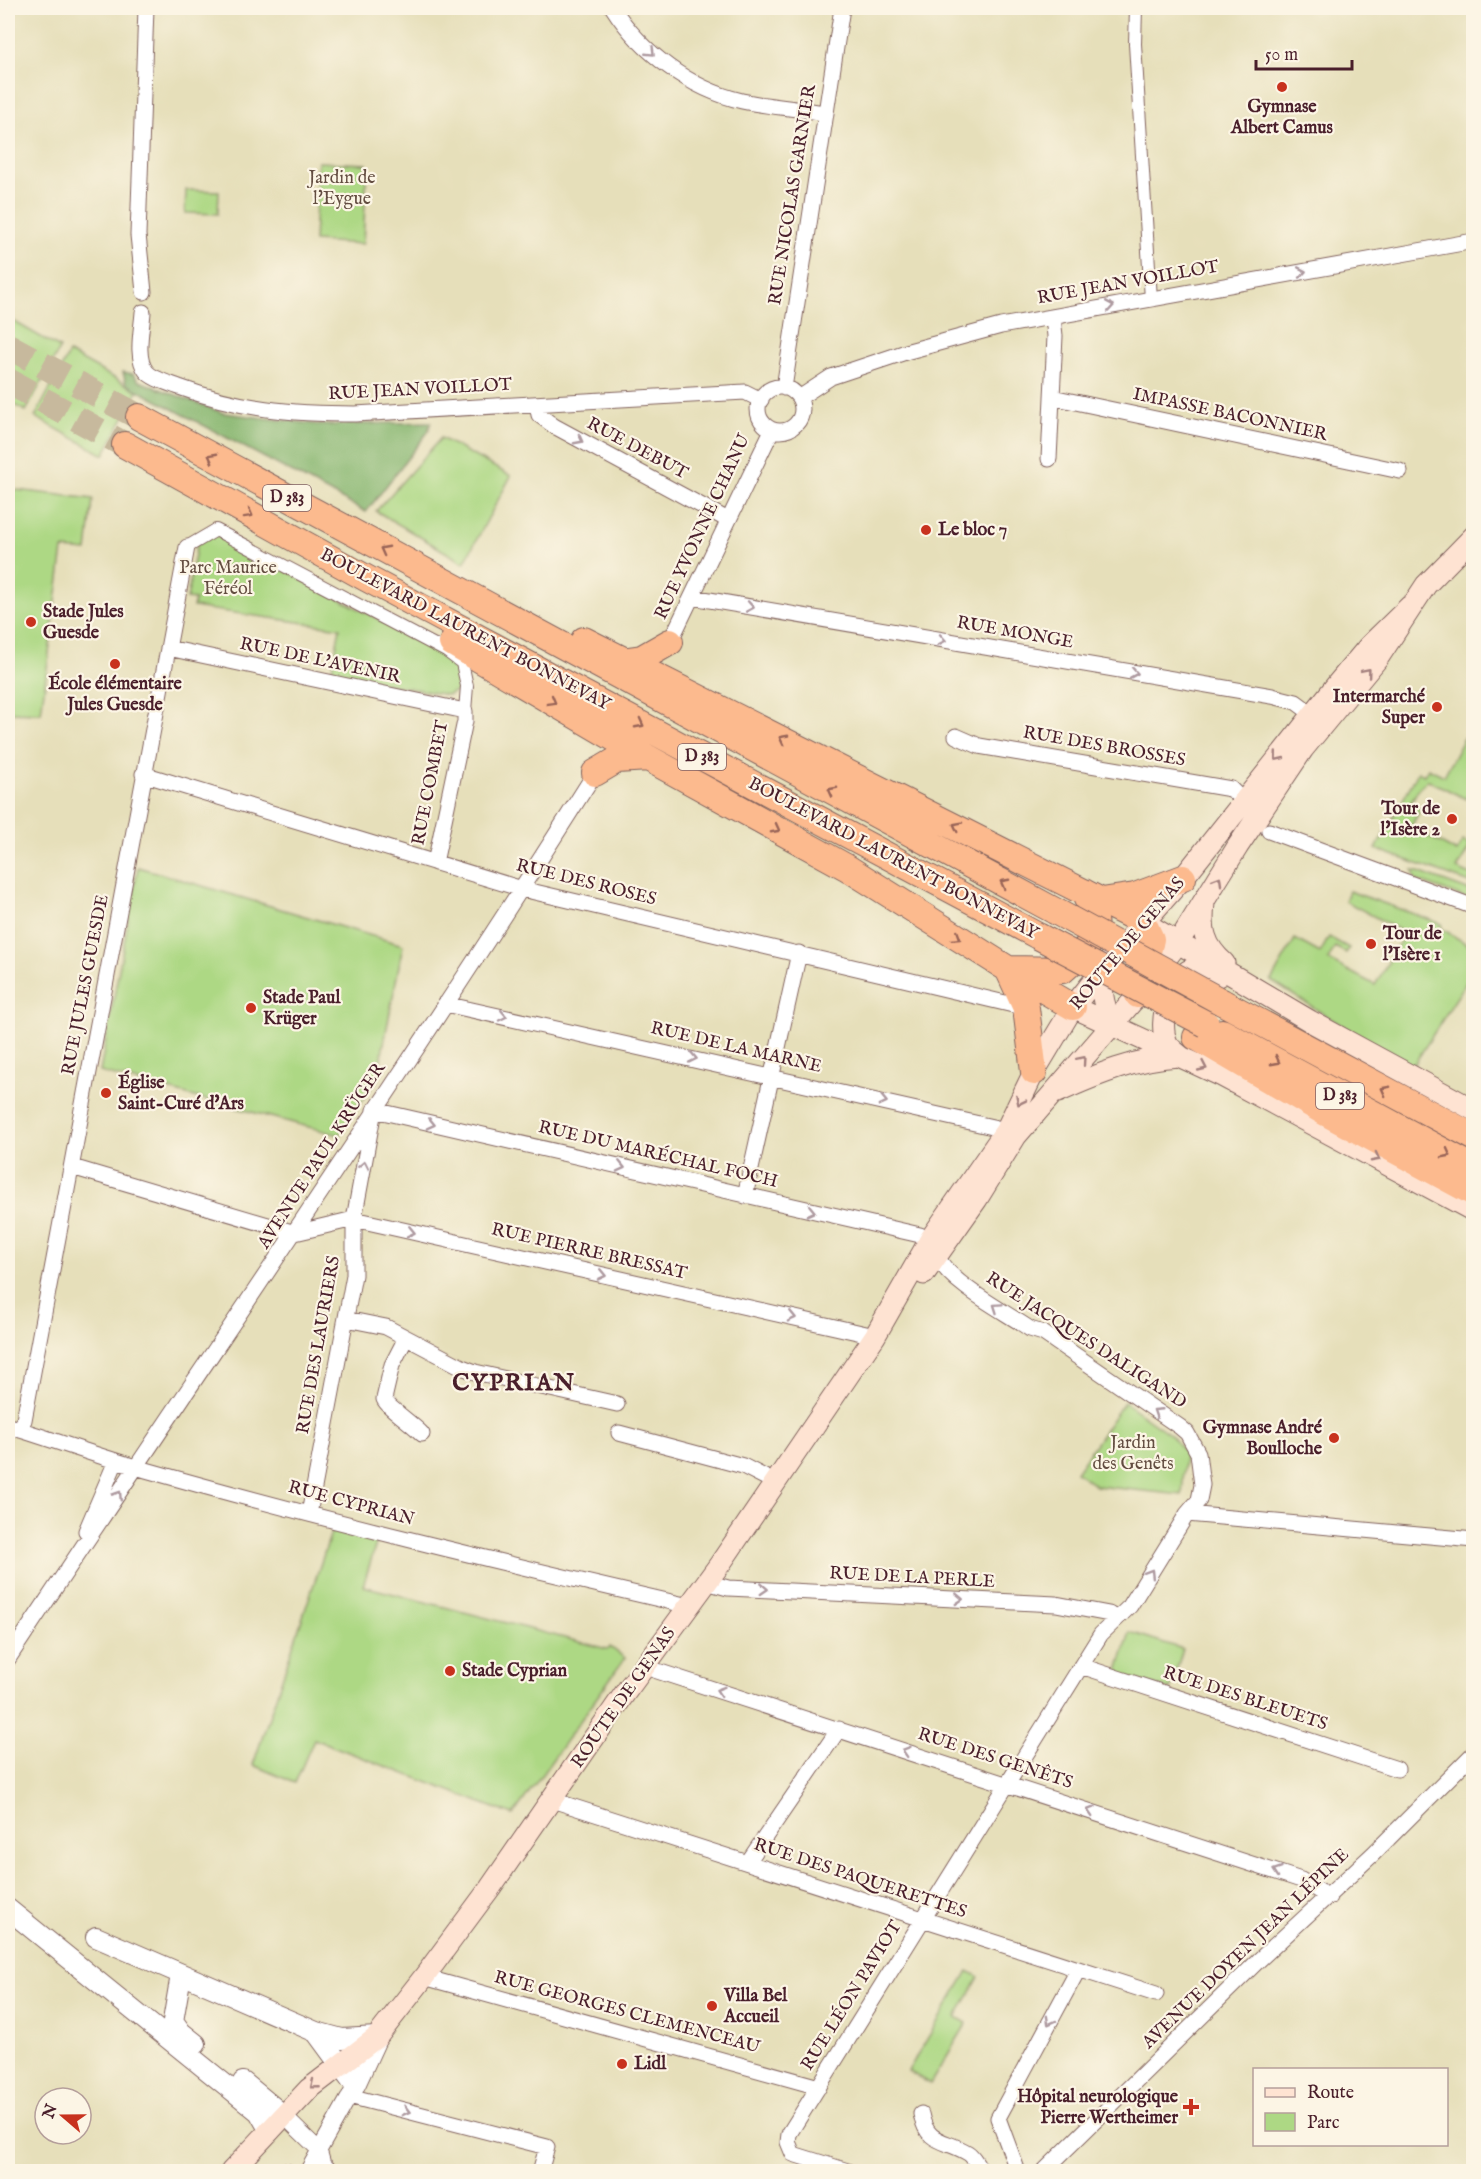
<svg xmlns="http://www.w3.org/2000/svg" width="1481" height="2179" font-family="'IM FELL English',serif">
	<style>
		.green { fill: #add884; stroke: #7c7c58; stroke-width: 1.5 }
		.forest { fill: #8ab872; stroke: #6a6c4e; stroke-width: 1.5 }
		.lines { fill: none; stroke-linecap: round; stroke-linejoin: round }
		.trunk-tunnel { stroke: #c7b99d; stroke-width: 26; stroke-dasharray: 26 13; stroke-linecap: butt }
		.pedestrian-casing { stroke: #81625d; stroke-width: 14 }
		.minor-casing { stroke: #81625d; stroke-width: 17 }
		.tertiary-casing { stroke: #81625d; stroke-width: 22 }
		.secondary-casing { stroke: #81625d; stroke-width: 23 }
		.trunk-casing { stroke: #81625d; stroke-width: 28 }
		.pedestrian { stroke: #fff; stroke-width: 12 }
		.minor { stroke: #fff; stroke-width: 15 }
		.tertiary { stroke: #fff; stroke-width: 20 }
		.secondary { stroke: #fee3d2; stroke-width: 21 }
		.trunk { stroke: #fcba8e; stroke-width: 26 }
		.tram { stroke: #4a1f2b; stroke-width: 1.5 }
		.trunk-bridge-casing { stroke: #81625d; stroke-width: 28; stroke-linecap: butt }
		.trunk-bridge { stroke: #fcba8e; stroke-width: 26 }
		.oneway { stroke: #ae9aa0 }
		.oneway2 { stroke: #9a6558 }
		.oneway3 { stroke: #a4817e }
		.poi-dot { fill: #c8321e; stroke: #fcf5e5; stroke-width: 2 }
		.labels { text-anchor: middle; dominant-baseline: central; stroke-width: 4.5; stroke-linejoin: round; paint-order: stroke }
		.shield { fill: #fcf5e5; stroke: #7f5f63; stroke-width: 1.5 }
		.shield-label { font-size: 16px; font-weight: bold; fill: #4a1f2b }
		.poi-label { font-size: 18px; font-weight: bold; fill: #4a1f2b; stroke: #fcf5e5; text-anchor: start }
		.park-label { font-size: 18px; fill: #634d41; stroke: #fcf5e5 }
		.street-label { font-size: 18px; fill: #4a1f2b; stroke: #fcf5e5 }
		.district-label { font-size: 24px; font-weight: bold; letter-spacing: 1.5px; fill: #4a1f2b; stroke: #fcf5e5 }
	</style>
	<rect width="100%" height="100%" fill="#fcf5e5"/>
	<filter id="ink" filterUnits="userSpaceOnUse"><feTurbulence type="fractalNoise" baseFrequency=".0167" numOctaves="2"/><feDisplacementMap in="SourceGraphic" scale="12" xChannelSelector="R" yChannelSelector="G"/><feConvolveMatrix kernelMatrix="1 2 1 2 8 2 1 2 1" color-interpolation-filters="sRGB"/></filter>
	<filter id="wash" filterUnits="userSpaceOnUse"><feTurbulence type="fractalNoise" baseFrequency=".008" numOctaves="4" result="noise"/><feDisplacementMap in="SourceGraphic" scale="24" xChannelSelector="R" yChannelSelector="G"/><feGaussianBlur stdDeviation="1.35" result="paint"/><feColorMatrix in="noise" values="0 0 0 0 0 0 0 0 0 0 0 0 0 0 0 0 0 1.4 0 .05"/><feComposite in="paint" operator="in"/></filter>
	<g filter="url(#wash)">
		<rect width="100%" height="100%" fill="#e6dfba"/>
		<path class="green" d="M318,162L367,164L363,244L314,241Z
			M186,190L219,191L218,214L185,213Z
			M8,318L60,348L26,411L8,402Z
			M69,353L138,391L104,455L35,417Z
			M441,438L511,476L464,563L376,511Z
			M8,489L93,499L87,551L63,549L41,713L8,712Z
			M215,533L448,656L461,681L457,691L447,695L331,674L340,628L193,607L195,600L187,599L197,543Z
			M1473,721V792H1470L1466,799L1428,780L1419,788L1411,802L1421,808L1411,827L1457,852L1463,841L1471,845L1457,869L1473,876V884L1376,849L1418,772L1424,775L1428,768L1444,776Z
			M138,867L403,945L377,1079L339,1135L100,1072Z
			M1413,870L1473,892V901L1415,880Z
			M1349,891L1442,924L1441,928L1473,948V972L1411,1069L1271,981L1295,939L1320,953L1329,937L1349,948L1346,953L1335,947L1328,960L1375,985L1405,933L1345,901Z
			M1124,1402L1171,1435L1185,1453L1182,1495L1096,1486L1076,1472Z
			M332,1530L377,1541L363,1586L607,1649L610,1647L625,1658L513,1815L314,1739L295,1783L253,1765Z
			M1130,1632L1183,1649L1170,1690L1117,1674Z
			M968,1971L979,1977L956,2017L967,2023L930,2084L908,2071Z"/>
		<path class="forest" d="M123,372L133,374L139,381L223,413L323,425L431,422L428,432L366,512L126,384Z"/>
	</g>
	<g filter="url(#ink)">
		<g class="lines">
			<path class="trunk-tunnel" d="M8,346L139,417
				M8,381L125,445"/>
			<g class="pedestrian-casing">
				<path id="pedestrian" d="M1136,8L1135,44L1151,299
					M187,547L216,530L446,651L462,663L467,686L465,711"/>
			</g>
			<g class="minor-casing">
				<path id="minor" d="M613,8C641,52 690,89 742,101C769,107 797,108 824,113
					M144,292L138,235L146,8
					M143,312C142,329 135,357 146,371C152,379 169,383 179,387C239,409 291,414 355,414L745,392L761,400
					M758 409a22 22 0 1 1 44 0a22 22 0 1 1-44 0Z
					M784,388L842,8
					M1052,397L1400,471
					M799,398L831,377L909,351L1001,326L1474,241
					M537,404L539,415L554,426L728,520
					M1049,459L1055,336L1053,317
					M692,597L1272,696L1296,702L1319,719
					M670,642L772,430
					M168,648L465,711V721L435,863
					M956,736L979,746L1231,789L1251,809
					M143,774L522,889L1026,1008
					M1269,831L1474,907
					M445,1004L1006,1130L1012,1133
					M72,1167L295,1233L354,1219L875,1336
					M745,1196L799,953
					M346,1319L386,1327L462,1367L475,1372L617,1404
					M406,1338L392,1365L384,1399C387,1407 413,1424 422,1434
					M8,1426C54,1440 100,1457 146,1470C326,1521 507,1564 689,1606
					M18,1429L24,1420L187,547
					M619,1433L743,1466L776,1483
					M309,1514L354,1275V1219L374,1110L920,1235L928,1244
					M1187,1514L1474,1540
					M86,1531L116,1461
					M706,1582L728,1588L1056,1604L1109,1614L1115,1619
					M8,1659C203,1364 406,1073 595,773
					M1081,1666L1397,1769
					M645,1667L1301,1880L1329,1897
					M552,1800L1156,1994
					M748,1862L839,1729
					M424,1977L819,2087
					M349,2096L547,2147L540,2172
					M921,2114C927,2145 945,2139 968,2153C973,2156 976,2163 980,2168L977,2172
					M284,2116L319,2150
					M319,2150L323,2164L332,2172
					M307,2172L354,2088
					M851,2172L793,2154L788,2142L789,2134L1101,1634L1130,1606L1187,1514L1199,1500L1202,1485L1198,1453L1187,1433L1180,1427L1043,1333L1030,1329C1004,1311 950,1284 937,1256
					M1018,2172L998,2118L1078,1970
					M1043,2172L1258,1961L1373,1854L1474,1753"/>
			</g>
			<g class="tertiary-casing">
				<path id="tertiary" d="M8,1909L259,2112L270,2131
					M96,1937L316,2032L342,2039L377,2037L355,2085L316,2032
					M181,1975L173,2021L181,2032L196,2044
					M243,2082L284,2116"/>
			</g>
			<g class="secondary-casing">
				<path id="secondary" d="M1204,903C1201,929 1204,946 1224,963
					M1143,922L1310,1021L1474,1110
					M1108,966C1099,991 1102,1001 1112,1025
					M1073,1007L1222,1076L1474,1211
					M1180,1056C1176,1052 1169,1048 1167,1043C1157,1022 1170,978 1192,969C1200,966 1211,973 1218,976
					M1058,1092C1096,1075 1137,1058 1179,1056
					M924,1274L977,1199L1016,1136L1138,995L1178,943L1238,846L1303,749L1378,658L1426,585L1474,536
					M231,2172L309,2089L377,2037L424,1977L490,1888L625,1693L720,1564L875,1336L931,1238L1006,1130L1034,1072L1073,1007L1111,959L1183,878L1338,683L1369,646L1410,606"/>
			</g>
			<g class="trunk-casing">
				<path id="trunk" d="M139,417L1055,911
					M125,445L366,578L1038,936
					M584,640L1143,922L1151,939L1138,995
					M452,643L648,758L846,867L1008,969L1073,1007
					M628,660L642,658L670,642
					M595,773L617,760L648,758
					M1102,901L1135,896L1183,878
					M1008,969L1026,1008L1034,1072
					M1011,969L1063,970C1095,942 1104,933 1084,892
					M1222,1002L1474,1137
					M1222,1032L1474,1168
					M1196,1037L1324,1112L1474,1193"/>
			</g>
			<use href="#pedestrian" class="pedestrian"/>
			<use href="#minor" class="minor"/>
			<use href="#tertiary" class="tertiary"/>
			<use href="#secondary" class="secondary"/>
			<use href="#trunk" class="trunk"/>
			<path class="tram" d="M245,2172C266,2161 289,2160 309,2172"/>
			<g class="trunk-bridge-casing">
				<path id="trunk-bridge" d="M1055,911L1222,1002
					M1038,936L1206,1024"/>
			</g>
			<use href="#trunk-bridge" class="trunk-bridge"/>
		</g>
		<defs><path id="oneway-chevron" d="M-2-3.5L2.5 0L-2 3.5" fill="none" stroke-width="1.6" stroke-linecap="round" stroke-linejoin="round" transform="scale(1.5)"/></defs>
		<g class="oneway">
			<use href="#oneway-chevron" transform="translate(651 52) rotate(44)"/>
			<use href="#oneway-chevron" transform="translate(1302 272) rotate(-10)"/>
			<use href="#oneway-chevron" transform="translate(1110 306) rotate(-10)"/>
			<use href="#oneway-chevron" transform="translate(579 440) rotate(28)"/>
			<use href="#oneway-chevron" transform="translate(750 607) rotate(10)"/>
			<use href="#oneway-chevron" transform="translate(942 640) rotate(10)"/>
			<use href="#oneway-chevron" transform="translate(1134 673) rotate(10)"/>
			<use href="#oneway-chevron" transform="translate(503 1016) rotate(12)"/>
			<use href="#oneway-chevron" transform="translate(693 1058) rotate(12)"/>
			<use href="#oneway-chevron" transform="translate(883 1101) rotate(13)"/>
			<use href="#oneway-chevron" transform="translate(431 1124) rotate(13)"/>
			<use href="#oneway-chevron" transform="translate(364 1165) rotate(-79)"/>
			<use href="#oneway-chevron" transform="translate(621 1167) rotate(13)"/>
			<use href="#oneway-chevron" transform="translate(811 1211) rotate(13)"/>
			<use href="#oneway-chevron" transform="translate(411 1232) rotate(13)"/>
			<use href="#oneway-chevron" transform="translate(602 1275) rotate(13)"/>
			<use href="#oneway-chevron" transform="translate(997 1307) rotate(-146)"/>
			<use href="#oneway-chevron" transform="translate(792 1317) rotate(13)"/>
			<use href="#oneway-chevron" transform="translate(1157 1412) rotate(-147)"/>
			<use href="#oneway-chevron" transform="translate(118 1495) rotate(-57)"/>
			<use href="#oneway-chevron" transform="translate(1150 1573) rotate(-58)"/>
			<use href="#oneway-chevron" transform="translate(764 1589) rotate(3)"/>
			<use href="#oneway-chevron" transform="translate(959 1599) rotate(3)"/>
			<use href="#oneway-chevron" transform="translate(720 1691) rotate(-162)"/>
			<use href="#oneway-chevron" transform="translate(906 1751) rotate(-162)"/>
			<use href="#oneway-chevron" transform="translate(1091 1811) rotate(-162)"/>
			<use href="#oneway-chevron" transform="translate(1277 1871) rotate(-161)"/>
			<use href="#oneway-chevron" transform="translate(1050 2021) rotate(119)"/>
			<use href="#oneway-chevron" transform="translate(406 2111) rotate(15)"/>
		</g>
		<g class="oneway2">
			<use href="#oneway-chevron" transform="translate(212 457) rotate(-152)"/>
			<use href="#oneway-chevron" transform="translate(249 514) rotate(29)"/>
			<use href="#oneway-chevron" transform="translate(384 550) rotate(-152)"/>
			<use href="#oneway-chevron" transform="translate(552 701) rotate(30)"/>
			<use href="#oneway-chevron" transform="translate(640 724) rotate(28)"/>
			<use href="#oneway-chevron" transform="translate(783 739) rotate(-153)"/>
			<use href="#oneway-chevron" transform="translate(832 791) rotate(-152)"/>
			<use href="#oneway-chevron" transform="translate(957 826) rotate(-153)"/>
			<use href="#oneway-chevron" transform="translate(776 829) rotate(28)"/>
			<use href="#oneway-chevron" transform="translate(1004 883) rotate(-152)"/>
			<use href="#oneway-chevron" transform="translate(957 937) rotate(32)"/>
			<use href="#oneway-chevron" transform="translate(1276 1061) rotate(28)"/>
			<use href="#oneway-chevron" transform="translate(1385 1090) rotate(-152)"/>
			<use href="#oneway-chevron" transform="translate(1447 1154) rotate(28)"/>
		</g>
		<g class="oneway3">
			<use href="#oneway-chevron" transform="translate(1367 672) rotate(-50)"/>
			<use href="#oneway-chevron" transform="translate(1278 757) rotate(129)"/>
			<use href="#oneway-chevron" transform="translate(1218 880) rotate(-60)"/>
			<use href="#oneway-chevron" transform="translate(1082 1060) rotate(-49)"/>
			<use href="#oneway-chevron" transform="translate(1203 1067) rotate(25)"/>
			<use href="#oneway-chevron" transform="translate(1020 1101) rotate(116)"/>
			<use href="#oneway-chevron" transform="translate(1376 1158) rotate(28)"/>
			<use href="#oneway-chevron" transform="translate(314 2085) rotate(141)"/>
		</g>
	</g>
	<g class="poi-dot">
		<circle cx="1282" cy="87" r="6"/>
		<circle cx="926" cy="530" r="6"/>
		<circle cx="31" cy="622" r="6"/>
		<circle cx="115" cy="664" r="6"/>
		<circle cx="1437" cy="707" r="6"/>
		<circle cx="1452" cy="819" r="6"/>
		<circle cx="1371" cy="944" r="6"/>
		<circle cx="251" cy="1008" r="6"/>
		<circle cx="106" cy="1093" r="6"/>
		<circle cx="1334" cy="1438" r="6"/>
		<circle cx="450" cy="1671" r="6"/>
		<circle cx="712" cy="2006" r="6"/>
		<circle cx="622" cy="2064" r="6"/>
		<path d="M1188 2098h6v6h6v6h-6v6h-6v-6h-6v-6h6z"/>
	</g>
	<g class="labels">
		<g class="shield">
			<rect x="263" y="485" width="48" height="26" rx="4.5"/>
			<rect x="678" y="744" width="48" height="26" rx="4.5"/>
			<rect x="1316" y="1083" width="48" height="26" rx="4.5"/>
		</g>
		<g class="shield-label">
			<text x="287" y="498">D 383</text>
			<text x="702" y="757">D 383</text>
			<text x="1340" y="1096">D 383</text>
		</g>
		<g class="poi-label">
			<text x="1282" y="107" text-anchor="middle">Gymnase<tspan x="1282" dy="21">Albert Camus</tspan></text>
			<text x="938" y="530">Le bloc 7</text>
			<text x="43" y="612">Stade Jules<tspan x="43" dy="21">Guesde</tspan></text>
			<text x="115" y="684" text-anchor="middle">École élémentaire<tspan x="115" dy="21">Jules Guesde</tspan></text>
			<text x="1425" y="697" text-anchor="end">Intermarché<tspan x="1425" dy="21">Super</tspan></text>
			<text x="1440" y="809" text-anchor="end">Tour de<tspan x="1440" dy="21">l'Isère 2</tspan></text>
			<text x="1383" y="934">Tour de<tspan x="1383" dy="21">l'Isère 1</tspan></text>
			<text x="263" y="998">Stade Paul<tspan x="263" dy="21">Krüger</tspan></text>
			<text x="118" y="1083">Église<tspan x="118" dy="21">Saint-Curé d'Ars</tspan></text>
			<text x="1322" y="1428" text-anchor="end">Gymnase André<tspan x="1322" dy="21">Boulloche</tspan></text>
			<text x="462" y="1671">Stade Cyprian</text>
			<text x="724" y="1996">Villa Bel<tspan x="724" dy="21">Accueil</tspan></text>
			<text x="634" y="2064">Lidl</text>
			<text x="1178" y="2097" text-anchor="end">Hôpital neurologique<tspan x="1178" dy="21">Pierre Wertheimer</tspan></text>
		</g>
		<g class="park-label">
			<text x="342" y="178">Jardin de<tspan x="342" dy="21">l'Eygue</tspan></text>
			<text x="228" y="568">Parc Maurice<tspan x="228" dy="21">Féréol</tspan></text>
			<text x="1133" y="1443">Jardin<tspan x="1133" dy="21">des Genêts</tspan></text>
		</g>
		<g class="street-label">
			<text transform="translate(793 195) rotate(-81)">RUE NICOLAS GARNIER</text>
			<text transform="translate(1128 283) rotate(-10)">RUE JEAN VOILLOT</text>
			<text transform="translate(420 390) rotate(-3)">RUE JEAN VOILLOT</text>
			<text transform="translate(1230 415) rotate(12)">IMPASSE BACONNIER</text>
			<text transform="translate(637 449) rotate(28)">RUE DEBUT</text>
			<text transform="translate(703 527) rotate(-65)">RUE YVONNE CHANU</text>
			<text transform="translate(465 630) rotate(28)">BOULEVARD LAURENT BONNEVAY</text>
			<text transform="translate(1015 633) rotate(10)">RUE MONGE</text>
			<text transform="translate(320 661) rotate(12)">RUE DE L'AVENIR</text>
			<text transform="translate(1104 747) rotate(10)">RUE DES BROSSES</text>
			<text transform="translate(431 783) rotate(-79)">RUE COMBET</text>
			<text transform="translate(893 859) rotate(28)">BOULEVARD LAURENT BONNEVAY</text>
			<text transform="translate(586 883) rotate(14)">RUE DES ROSES</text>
			<text transform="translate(1128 944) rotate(-50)">ROUTE DE GENAS</text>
			<text transform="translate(86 985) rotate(-79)">RUE JULES GUESDE</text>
			<text transform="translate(736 1048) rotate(13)">RUE DE LA MARNE</text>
			<text transform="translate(658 1155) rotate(13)">RUE DU MARÉCHAL FOCH</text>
			<text transform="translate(322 1156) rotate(-57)">AVENUE PAUL KRÜGER</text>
			<text transform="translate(589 1252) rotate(13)">RUE PIERRE BRESSAT</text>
			<text transform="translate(1086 1341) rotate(33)">RUE JACQUES DALIGAND</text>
			<text transform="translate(319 1345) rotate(-80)">RUE DES LAURIERS</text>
			<text transform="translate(351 1504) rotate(15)">RUE CYPRIAN</text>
			<text transform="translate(912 1578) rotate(3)">RUE DE LA PERLE</text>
			<text transform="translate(624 1698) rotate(-55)">ROUTE DE GENAS</text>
			<text transform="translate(1245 1699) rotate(18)">RUE DES BLEUETS</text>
			<text transform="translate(995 1759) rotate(18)">RUE DES GENÊTS</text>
			<text transform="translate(860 1879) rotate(18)">RUE DES PAQUERETTES</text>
			<text transform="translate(1246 1949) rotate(-44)">AVENUE DOYEN JEAN LÉPINE</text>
			<text transform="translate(852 1996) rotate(-58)">RUE LÉON PAVIOT</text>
			<text transform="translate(627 2013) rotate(15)">RUE GEORGES CLEMENCEAU</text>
		</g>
		<g class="district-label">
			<text x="514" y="1383">CYPRIAN</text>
		</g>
	</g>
	<rect width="1481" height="2179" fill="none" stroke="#fcf5e5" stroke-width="30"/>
	<rect x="1253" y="2068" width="195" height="78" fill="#fcf5e5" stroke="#b59f9b" stroke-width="1.5"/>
	<rect x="1265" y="2088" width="30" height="9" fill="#fee3d2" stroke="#b59f9b" stroke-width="1.5"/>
	<text x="1307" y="2098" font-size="18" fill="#4a1f2b">Route</text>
	<rect x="1265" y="2113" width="30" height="18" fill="#add884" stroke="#b59f9b" stroke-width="1.5"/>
	<text x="1307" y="2128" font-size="18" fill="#4a1f2b">Parc</text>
	<g transform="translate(63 2116) rotate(290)"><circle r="28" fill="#fcf5e5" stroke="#b59f9b" stroke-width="1.5"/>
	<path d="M0-4.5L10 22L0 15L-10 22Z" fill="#c8321e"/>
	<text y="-9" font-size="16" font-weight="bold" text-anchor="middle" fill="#4a1f2b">N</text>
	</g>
	<path d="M1256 60v9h96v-9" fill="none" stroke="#4a1f2b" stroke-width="3"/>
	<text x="1265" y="60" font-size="18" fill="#4a1f2b" stroke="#fcf5e5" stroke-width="4.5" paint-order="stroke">50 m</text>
</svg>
